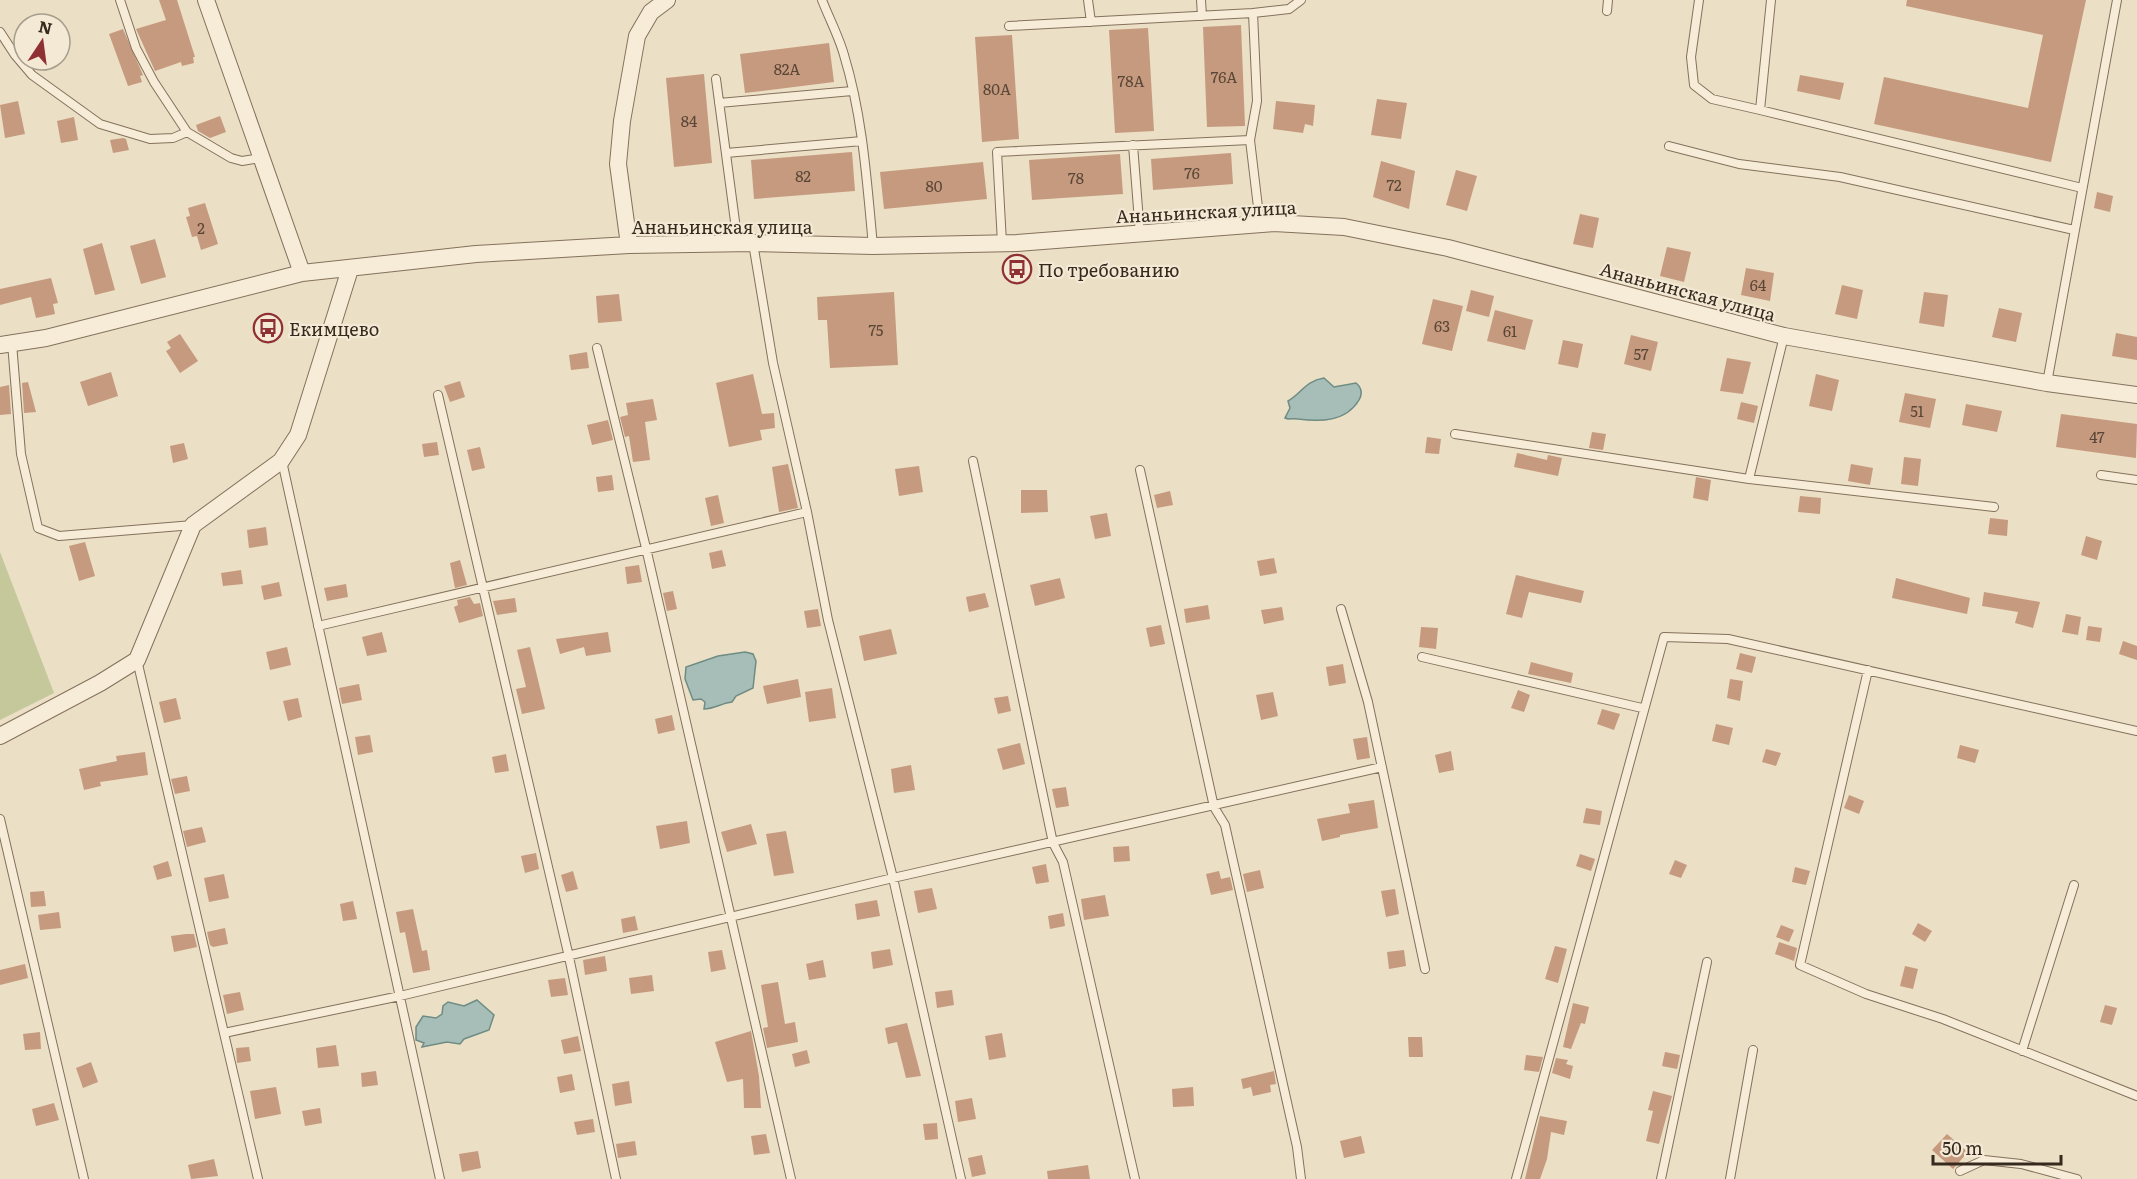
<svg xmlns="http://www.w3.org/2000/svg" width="2137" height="1179" font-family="Literata,serif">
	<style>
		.green { fill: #c4c89a }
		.water { fill: #a6beb7; stroke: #6e8c84; stroke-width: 1.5 }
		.building { fill: #c69a7e }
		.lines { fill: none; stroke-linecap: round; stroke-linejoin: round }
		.service-casing { stroke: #84715c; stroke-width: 10 }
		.minor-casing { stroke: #84715c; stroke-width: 18 }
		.service { stroke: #f6ecd8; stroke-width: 8 }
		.minor { stroke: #f6ecd8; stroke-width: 16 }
		.labels { text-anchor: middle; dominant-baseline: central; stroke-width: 4.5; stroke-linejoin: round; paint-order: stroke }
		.number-label { font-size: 15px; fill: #5a4637 }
		.street-label { font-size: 18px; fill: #362a1f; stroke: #f3e9d4 }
		.poi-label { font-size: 18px; fill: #362a1f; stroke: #f3e9d4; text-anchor: start }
	</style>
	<rect width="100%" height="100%" fill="#ebdfc5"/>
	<path class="green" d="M0,552L54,693L0,720Z"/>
	<path class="water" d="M1324,378L1334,387L1356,383C1362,388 1363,393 1359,400C1346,422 1320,422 1298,419C1292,418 1289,420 1285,418L1290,408L1288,401C1302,393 1305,381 1324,378Z
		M745,652L753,654L756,661L753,688L736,696L732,702C722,703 714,709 704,709L705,702L701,699L693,700L685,679L686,667L718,656Z
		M477,1000L494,1015L489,1030L464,1039L460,1044L447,1042L422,1047L424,1043L416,1040V1027L423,1016L436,1018L442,1014L443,1006L448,1002L464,1006Z"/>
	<path class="building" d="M159,0H177L195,57H193L194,63L182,66L181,62L155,71L136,29L166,20Z
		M1907,0H2086L2051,162L1874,124L1884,77L2028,108L2043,35L1906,6Z
		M1241,25L1245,126L1207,127L1203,27Z
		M1148,28L1154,131L1115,133L1109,30Z
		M123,29L143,75L140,76L142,82L128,86L109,34Z
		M1012,35L1019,139L982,142L975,37Z
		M829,43L834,82L745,93L740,54Z
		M704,74L712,163L674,167L666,78Z
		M1800,75L1844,83L1840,100L1797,91Z
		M1377,99L1407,103L1401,139L1371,135Z
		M18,101L25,134L5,138L0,105Z
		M1276,101L1315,105L1313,126L1305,124L1303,133L1273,129Z
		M220,116L226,132L210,138L198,131L196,125Z
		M74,117L78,140L61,143L57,121Z
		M123,138L126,139L129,150L113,153L110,140Z
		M852,152L855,191L754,199L751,160Z
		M1231,153L1233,184L1153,190L1151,159Z
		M1120,154L1123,194L1032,200L1029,160Z
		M1381,161L1415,171L1409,209L1373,197Z
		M983,162L987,199L884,209L880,172Z
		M1456,170L1477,176L1467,211L1446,205Z
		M2097,192L2113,196L2110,212L2094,208Z
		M205,203L218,244L201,250L197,236L192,237L186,217L190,216L188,208Z
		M1580,214L1599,218L1593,248L1573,244Z
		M155,239L166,277L141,284L130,246Z
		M102,243L115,290L95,295L83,249Z
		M1667,247L1691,252L1684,282L1660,276Z
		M1746,268L1774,273L1770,301L1741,295Z
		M51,278L58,303L53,304L55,314L36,318L31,297L0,305V289Z
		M1842,285L1863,290L1857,319L1835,314Z
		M1471,290L1494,296L1489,317L1466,311Z
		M894,292L898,365L830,368L827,320H818L817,297Z
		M1924,292L1948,295L1944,327L1919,323Z
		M619,294L622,321L598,323L596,296Z
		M1433,299L1463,306L1452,351L1422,344Z
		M1999,308L2022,313L2016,342L1992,337Z
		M1495,310L1533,320L1525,350L1487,341Z
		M2116,333L2137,337V360L2112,356Z
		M180,334L198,361L180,373L166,351L171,348L167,342Z
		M1631,335L1658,342L1651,371L1624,364Z
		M1563,340L1583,344L1578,368L1558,364Z
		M587,352L589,368L571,370L569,355Z
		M1727,358L1751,362L1743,394L1720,391Z
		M111,372L118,396L88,406L80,382Z
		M753,374L762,414L774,413L775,428L760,430L762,440L729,447L716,383Z
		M1816,374L1839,380L1832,411L1809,406Z
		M460,381L465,397L450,402L444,386Z
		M28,382L36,412L24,413L22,383Z
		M9,385L11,414L0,415V387Z
		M1905,393L1936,399L1930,428L1899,422Z
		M653,399L657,420L645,422L650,460L633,462L629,436L625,437L620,417L628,415L626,403Z
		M1741,402L1758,406L1754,423L1737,419Z
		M1966,404L2002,411L1997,432L1962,425Z
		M2061,414L2137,424L2136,458L2056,447Z
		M608,420L613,440L592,445L587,425Z
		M1592,432L1606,434L1603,450L1589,448Z
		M1427,437L1441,439L1439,454L1425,453Z
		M437,442L439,455L424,457L422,444Z
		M184,443L188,459L173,463L170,446Z
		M480,447L485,468L472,471L467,450Z
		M1517,453L1547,460L1548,455L1562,458L1558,476L1514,467Z
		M1904,457L1921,459L1918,486L1901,484Z
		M788,464L798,508L779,512L772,467Z
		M1851,464L1873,468L1870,485L1848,481Z
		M919,466L923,492L899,496L895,469Z
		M612,475L614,490L598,492L596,477Z
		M1696,477L1711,480L1708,501L1693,498Z
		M1021,490H1047L1048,512L1021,513Z
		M1170,491L1173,505L1157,508L1154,495Z
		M718,495L724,523L711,526L705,498Z
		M1800,496L1821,498L1820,514L1798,512Z
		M1107,513L1111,536L1095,539L1090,516Z
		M1990,518L2008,520L2007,536L1988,534Z
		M266,527L268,545L249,548L247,530Z
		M2086,536L2102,541L2097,560L2081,555Z
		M85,542L95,576L79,581L69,546Z
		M722,550L726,566L712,569L709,553Z
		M1274,558L1277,573L1260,576L1257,561Z
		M460,560L467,585L455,588L450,563Z
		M639,565L642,582L627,584L625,567Z
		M241,570L243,584L223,586L221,573Z
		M1516,575L1584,591L1581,603L1529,592L1522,618L1506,614Z
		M1060,578L1065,598L1035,606L1030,585Z
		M1896,578L1970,598L1967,614L1892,598Z
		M279,582L282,596L264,600L261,586Z
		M346,584L348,597L327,601L324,588Z
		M673,591L677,609L667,611L663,593Z
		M1984,592L2040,602L2033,628L2015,623L2018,612L1982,606Z
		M985,593L989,607L969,612L966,597Z
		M470,597L474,604L480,603L483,616L459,623L454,607L458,605L457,600Z
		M515,598L517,612L497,615L493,601Z
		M1208,605L1210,619L1186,623L1184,609Z
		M1282,607L1284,620L1264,624L1261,610Z
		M818,609L821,626L807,628L804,611Z
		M2066,614L2081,617L2078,635L2062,632Z
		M1161,625L1165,644L1150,647L1146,628Z
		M2088,626L2102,628L2100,642L2086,640Z
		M1421,627L1438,628L1436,649L1419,647Z
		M891,629L897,654L864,661L859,636Z
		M382,632L387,652L367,656L362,637Z
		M608,632L611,652L586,656L584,647L560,654L556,639Z
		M2123,641L2137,646V660L2119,654Z
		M287,647L291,665L270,670L266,652Z
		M530,647L545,709L522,714L516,689L526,687L517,650Z
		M1740,653L1756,657L1752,673L1736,669Z
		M1531,662L1573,673L1571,683L1528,674Z
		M1343,664L1346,683L1329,686L1326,667Z
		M798,679L801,697L767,704L763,686Z
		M1730,679L1743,681L1740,701L1727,698Z
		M359,684L362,700L342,704L339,688Z
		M832,688L836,718L809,722L805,692Z
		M1518,690L1530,695L1524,712L1511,708Z
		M1273,692L1278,716L1261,720L1256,695Z
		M1008,696L1011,711L998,714L994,698Z
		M176,698L181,719L164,723L159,702Z
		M298,698L302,717L288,721L283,701Z
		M1602,709L1620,714L1614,730L1597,724Z
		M672,715L675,730L658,734L655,719Z
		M1716,724L1733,728L1729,745L1712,741Z
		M370,735L373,752L358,755L355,737Z
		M1367,737L1370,758L1357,760L1353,739Z
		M1020,743L1025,764L1003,770L997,749Z
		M1960,745L1979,750L1975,763L1957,758Z
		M1766,749L1781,753L1776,766L1762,762Z
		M1451,751L1454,770L1439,773L1435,755Z
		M145,752L148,775L100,782L101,786L84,790L79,769L117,761L116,756Z
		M506,754L509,771L495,773L492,757Z
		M911,765L915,790L894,793L891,769Z
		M187,776L190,791L175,794L171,779Z
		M1066,787L1069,806L1056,808L1052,789Z
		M1849,795L1864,801L1859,814L1844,808Z
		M1374,800L1378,828L1340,835V837L1322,841L1317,819L1350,813L1348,804Z
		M1586,808L1602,811L1600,825L1583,823Z
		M687,821L690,843L660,849L656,826Z
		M751,824L757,844L727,852L721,832Z
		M202,827L206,842L187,847L183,831Z
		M786,831L794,873L774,876L766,834Z
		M1129,846L1130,861L1114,862L1113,847Z
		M536,853L539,869L525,873L521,856Z
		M1580,854L1595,859L1591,871L1576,866Z
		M1675,860L1687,865L1681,878L1669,874Z
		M168,861L172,876L157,880L153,866Z
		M1046,864L1049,882L1036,884L1032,867Z
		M1795,867L1810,871L1806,885L1792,882Z
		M1260,870L1264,888L1247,892L1243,874Z
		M573,871L578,889L566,892L561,875Z
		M1219,871L1221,879L1230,877L1233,890L1211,895L1206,874Z
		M224,874L229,898L209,902L204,878Z
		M932,888L937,909L918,913L914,891Z
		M1395,889L1399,914L1386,917L1381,891Z
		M44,891L46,906L31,907L30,892Z
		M1105,895L1109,916L1084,920L1081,899Z
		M877,900L880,916L857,920L855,904Z
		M353,901L357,919L343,921L340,904Z
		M413,909L422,951L427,950L430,970L413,973L405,932L400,933L396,912Z
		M59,912L61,928L40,930L38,915Z
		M1063,913L1065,926L1050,929L1048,916Z
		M635,916L638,930L623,933L621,919Z
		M1918,923L1932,931L1925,942L1912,934Z
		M1781,925L1794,930L1789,942L1776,937Z
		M225,928L228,944L213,947L210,945L207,932Z
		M186,934H194L197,947L174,952L171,936Z
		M1779,942L1797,948L1794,961L1775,954Z
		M1555,946L1567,949L1558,983L1545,979Z
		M890,949L893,965L873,969L871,952Z
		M722,950L726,969L711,972L708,952Z
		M1404,950L1406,966L1389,969L1387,952Z
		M605,956L607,971L585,975L583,960Z
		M823,960L826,977L809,980L806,964Z
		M25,964L28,978L0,985V970Z
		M1905,966L1918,969L1913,989L1900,986Z
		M652,975L654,991L631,994L629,978Z
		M565,978L568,995L551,997L548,980Z
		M778,982L785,1024L795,1022L798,1042L767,1048L763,1028L768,1027L761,985Z
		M952,990L954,1005L937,1008L935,992Z
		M240,992L244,1010L227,1014L223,995Z
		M1573,1003L1589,1007L1585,1024L1581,1023L1571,1049L1563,1047Z
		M2105,1005L2117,1008L2112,1025L2100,1022Z
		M907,1023L921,1076L906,1078L897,1042L888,1044L885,1028Z
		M751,1031L759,1076L761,1108H744L743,1079L727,1082L715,1042Z
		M40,1032L41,1049L25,1050L23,1034Z
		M1002,1033L1006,1057L989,1060L985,1036Z
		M578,1036L581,1051L564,1054L561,1040Z
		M1408,1037H1422L1423,1057H1409Z
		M336,1045L339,1066L318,1068L316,1048Z
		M249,1047L251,1061L237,1063L236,1048Z
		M807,1050L810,1063L795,1067L792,1054Z
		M1665,1052L1680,1055L1677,1069L1662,1066Z
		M1526,1055L1543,1057L1539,1072L1524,1070Z
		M1556,1058L1568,1060L1566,1064L1573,1066L1570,1079L1552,1073Z
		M91,1062L98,1082L83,1088L76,1068Z
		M376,1071L378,1085L362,1087L361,1073Z
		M1274,1071L1276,1084L1270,1085L1271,1092L1253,1096L1251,1087L1243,1089L1241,1079Z
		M572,1074L575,1090L560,1093L557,1077Z
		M629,1081L632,1103L615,1106L612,1084Z
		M276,1087L281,1114L255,1119L250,1091Z
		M1193,1087L1194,1106L1173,1107L1172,1089Z
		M1653,1091L1672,1096L1659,1144L1646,1141L1653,1111L1648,1110Z
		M972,1098L976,1119L958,1122L955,1101Z
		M54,1103L59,1120L36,1126L32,1109Z
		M320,1108L322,1123L305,1126L302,1111Z
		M1540,1116L1567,1121L1564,1135L1551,1132L1547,1159L1540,1179H1525Z
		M593,1119L595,1132L577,1135L574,1122Z
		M937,1123L938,1139L925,1140L923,1124Z
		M766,1134L770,1153L754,1155L751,1136Z
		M1947,1134L1968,1152L1953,1169L1932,1150Z
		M1361,1136L1365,1153L1344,1158L1340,1141Z
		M635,1141L637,1155L618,1158L616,1144Z
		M478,1151L481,1168L462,1172L459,1154Z
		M982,1155L986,1174L972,1177L968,1158Z
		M214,1159L218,1176L191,1179L188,1165Z
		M1088,1165L1090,1179H1048L1047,1171Z"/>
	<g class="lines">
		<g class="service-casing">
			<path id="service" d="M120,0L136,48L154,82L187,132L231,158L242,161L261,158
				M822,0C829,18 839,37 844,55C863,117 867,183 873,246
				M1088,0L1091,22
				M1201,0L1202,16
				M1699,0L1691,57L1694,85L1712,99L1760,110
				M1771,0L1760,110L2082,188
				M1607,11L1608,0
				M1009,26L1253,13
				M0,32L15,55L32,75L100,124L150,139L173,138L187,132
				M716,79L738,244
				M719,103L852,91
				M1133,145L1140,234
				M1669,146L1739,164L1840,177L2074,230
				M726,153L862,141
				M1260,224L1250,140L1257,101L1253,13L1289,9L1301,0
				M753,243L773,363L807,512L828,620L893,878L961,1179
				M1002,243L997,152L1250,140
				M12,343L21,454L38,528L59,536L193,525
				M597,348L646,548L791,1179
				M2047,383L2117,0
				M438,395L569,957L616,1179
				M1455,434L1749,479L1994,507
				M282,461L440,1179
				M973,461L1053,843L1063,862L1135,1179
				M1140,470L1214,807L1225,825L1297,1147L1301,1179
				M2101,475L2137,480
				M1749,479L1784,336
				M1341,609L1368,702L1425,969
				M318,626L807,512
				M1422,657L1642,708
				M137,660L258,1179
				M1868,670L1800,965L1866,994L1943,1019L2137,1096
				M0,819L84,1179
				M224,1033L400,996L893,878L1382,767
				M2022,1051L2074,885
				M1960,1171L1984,1160L2021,1164L2077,1179
				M1516,1179L1664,637L1728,639L2137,731
				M1661,1179L1707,962
				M1730,1179L1753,1050"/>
		</g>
		<g class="minor-casing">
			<path id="minor" d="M206,0L302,273
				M629,245L618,164L622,121L637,36L651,12L667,0
				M0,345L46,338L302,273L476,254L629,245L753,243L873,246L1017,243L1274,223L1344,227L1448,248L1784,336L2047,383L2137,395
				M0,736L100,683L137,660L193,525L281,461L298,435L350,269"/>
		</g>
		<use href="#service" class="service"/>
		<use href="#minor" class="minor"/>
	</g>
	<defs>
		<g id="bus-ring" transform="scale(1.5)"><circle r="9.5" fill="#f3e9d4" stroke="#8f3134" stroke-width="1.5"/><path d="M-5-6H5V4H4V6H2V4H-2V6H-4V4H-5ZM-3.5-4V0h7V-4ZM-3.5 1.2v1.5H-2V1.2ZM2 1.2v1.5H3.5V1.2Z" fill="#8f3134"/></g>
	</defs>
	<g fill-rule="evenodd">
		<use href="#bus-ring" x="1017" y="269"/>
		<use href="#bus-ring" x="268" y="328"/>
	</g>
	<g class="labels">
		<g class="number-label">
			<text x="787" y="68">82А</text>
			<text x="1224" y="76">76А</text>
			<text x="1131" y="80">78А</text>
			<text x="997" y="88">80А</text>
			<text x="689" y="120">84</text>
			<text x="1192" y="172">76</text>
			<text x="803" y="175">82</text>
			<text x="1076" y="177">78</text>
			<text x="1394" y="184">72</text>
			<text x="934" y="185">80</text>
			<text x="201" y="227">2</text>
			<text x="1758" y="284">64</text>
			<text x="1442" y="325">63</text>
			<text x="876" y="329">75</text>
			<text x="1510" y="330">61</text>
			<text x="1641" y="353">57</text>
			<text x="1917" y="410">51</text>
			<text x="2097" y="436">47</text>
		</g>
		<g class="street-label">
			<text transform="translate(1206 211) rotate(-3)">Ананьинская улица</text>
			<text x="722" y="226">Ананьинская улица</text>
			<text transform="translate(1688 291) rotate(15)">Ананьинская улица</text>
		</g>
		<g class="poi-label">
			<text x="1038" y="269">По требованию</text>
			<text x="289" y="328">Екимцево</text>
		</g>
	</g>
	<g transform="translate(42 42) rotate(13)"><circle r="28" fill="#f3e9d4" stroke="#a79d8c" stroke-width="1.5"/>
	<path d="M0-4.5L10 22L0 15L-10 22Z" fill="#8f3134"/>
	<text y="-9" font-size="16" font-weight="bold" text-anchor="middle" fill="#362a1f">N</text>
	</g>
	<path d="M1933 1155v9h128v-9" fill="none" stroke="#362a1f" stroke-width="3"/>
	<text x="1942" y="1155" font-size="18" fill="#362a1f" stroke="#f3e9d4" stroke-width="4.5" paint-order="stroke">50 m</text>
</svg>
